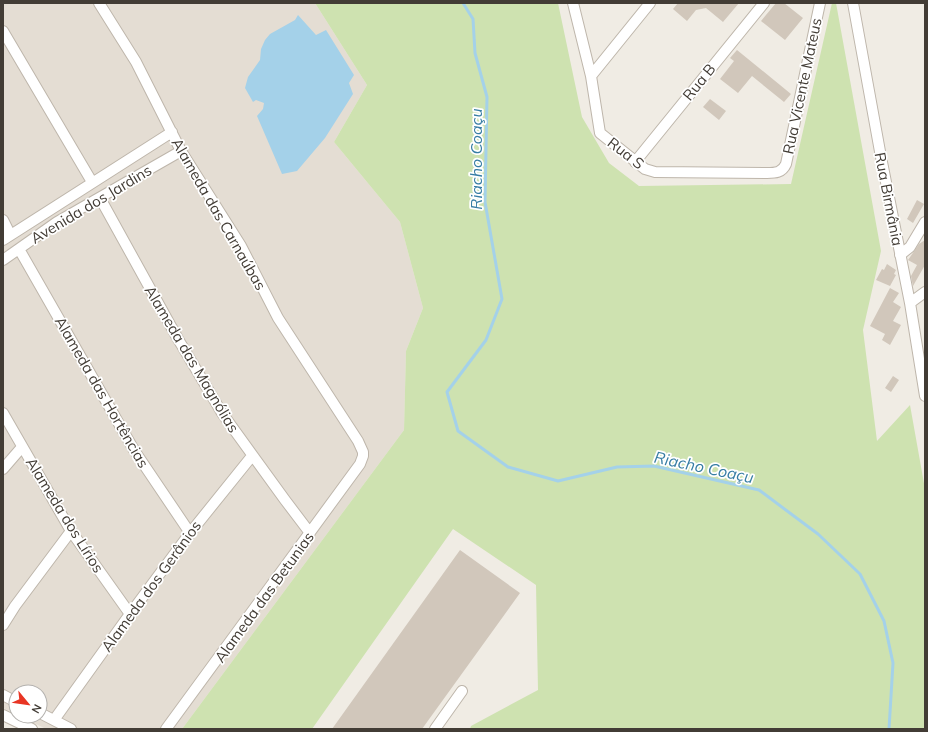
<svg xmlns="http://www.w3.org/2000/svg" width="928" height="732" font-family="Mulish,sans-serif">
	<style>
		.residential { fill: #e4ddd3 }
		.green { fill: #cee2b0 }
		.water { fill: #a4d1e9 }
		.lines { fill: none; stroke-linecap: round; stroke-linejoin: round }
		.stream { stroke: #a4d1e9; stroke-width: 3 }
		.building { fill: #d1c7bb }
		.minor-casing { stroke: #beb6ab; stroke-width: 12 }
		.minor { stroke: #fff; stroke-width: 10 }
		.labels { text-anchor: middle; dominant-baseline: central; stroke-width: 3.5; stroke-linejoin: round; paint-order: stroke }
		.street-label { font-size: 15px; fill: #423c35; stroke: #fff }
		.water-label { font-size: 16px; font-style: italic; fill: #377da4; stroke: #fff }
	</style>
	<rect width="100%" height="100%" fill="#f0ece4"/>
	<path class="residential" d="M3,3H315L367,85L334,142L400,222L423,308L406,351L404,430L182,729H46L20,716H40V692H16V714L3,708Z"/>
	<path class="green" d="M315,3H558L582,117L609,163L639,186L791,184L832,3H836L881,251L863,330L877,441L910,405L925,489V729H470L471,726L538,690L536,585L453,529L312,729H182L404,430L406,351L423,308L400,222L334,142L367,85Z"/>
	<path class="water" d="M298,15L316,35L326,30L354,75L349,83L353,94L325,138L297,171L282,174L257,116L263,109L264,103L256,100L253,102L245,88L248,77L260,60L261,49L265,40L270,34L295,20Z"/>
	<g class="lines">
		<path class="stream" d="M463,3L473,19L475,53L487,97L485,202L502,299L486,340L447,392L458,431L508,467L558,481L617,467L654,466L759,490L818,534L860,574L884,621L893,663L889,729"/>
	</g>
	<path class="building" d="M678,3H739L723,22L706,8L696,10L687,21L673,9Z
		M776,3H784L803,18L785,40L761,21Z
		M737,50L791,94L784,102L752,76L738,93L720,79L734,61L730,58Z
		M710,99L726,111L719,120L703,107Z
		M917,200L924,204L913,223L907,219Z
		M925,240V265L913,286L911,276L917,265L908,260L919,244Z
		M887,264L896,270L894,274L896,275L890,286L876,280L882,269L884,270Z
		M890,288L899,293L893,302L901,307L893,321L901,325L890,345L882,340L885,334L870,326Z
		M893,376L899,380L891,392L885,388Z
		M460,550L520,593L422,729H332Z"/>
	<g class="lines">
		<g class="minor-casing">
			<path id="minor" d="M99,3L136,62L181,151L241,246L278,318L358,441L363,452V456L360,464L166,729
				M573,3L591,76L600,133L645,169L655,172L767,173C775,173 782,173 786,164L820,3
				M853,3L881,157L910,303L925,396
				M3,31L92,182
				M591,76L650,3
				M635,162L764,3
				M100,198L178,339L222,413L285,500L310,533
				M3,220L10,234
				M3,240L172,132
				M19,249L134,450L190,533
				M900,255L910,247L925,222
				M3,260L57,222L181,151
				M910,303L925,292
				M3,413L71,531L130,614
				M3,469L22,447
				M3,625L15,606L71,531
				M3,695L16,702
				M40,713L71,729
				M3,715L32,729
				M54,720L130,614L190,533L252,456
				M435,729L462,691"/>
		</g>
		<use href="#minor" class="minor"/>
	</g>
	<g class="labels">
		<g class="street-label">
			<text transform="translate(699 82) rotate(-51)">Rua B</text>
			<text transform="translate(802 86) rotate(-78)">Rua Vicente Mateus</text>
			<text transform="translate(626 153) rotate(38)">Rua S</text>
			<text transform="translate(889 199) rotate(79)">Rua Birmânia</text>
			<text transform="translate(91 204) rotate(-31)">Avenida dos Jardins</text>
			<text transform="translate(219 214) rotate(60)">Alameda das Carnaúbas</text>
			<text transform="translate(192 359) rotate(59)">Alameda das Magnólias</text>
			<text transform="translate(102 392) rotate(60)">Alameda das Hortências</text>
			<text transform="translate(65 515) rotate(58)">Alameda dos Lírios</text>
			<text transform="translate(151 586) rotate(-54)">Alameda dos Gerânios</text>
			<text transform="translate(264 597) rotate(-54)">Alameda das Betunias</text>
		</g>
		<g class="water-label">
			<text transform="translate(476 159) rotate(-90)">Riacho Coaçu</text>
			<text transform="translate(704 467) rotate(12)">Riacho Coaçu</text>
		</g>
	</g>
	<rect width="928" height="732" fill="none" stroke="#423c35" stroke-width="8"/>
	<g transform="translate(28 704) rotate(119)"><circle r="19" fill="#ffffff" stroke="#b3b1ae"/>
	<path d="M0-3L7 15L0 10L-7 15Z" fill="#e83524"/>
	<text y="-6" font-size="11" font-weight="bold" text-anchor="middle" fill="#423c35">N</text>
	</g>
</svg>
